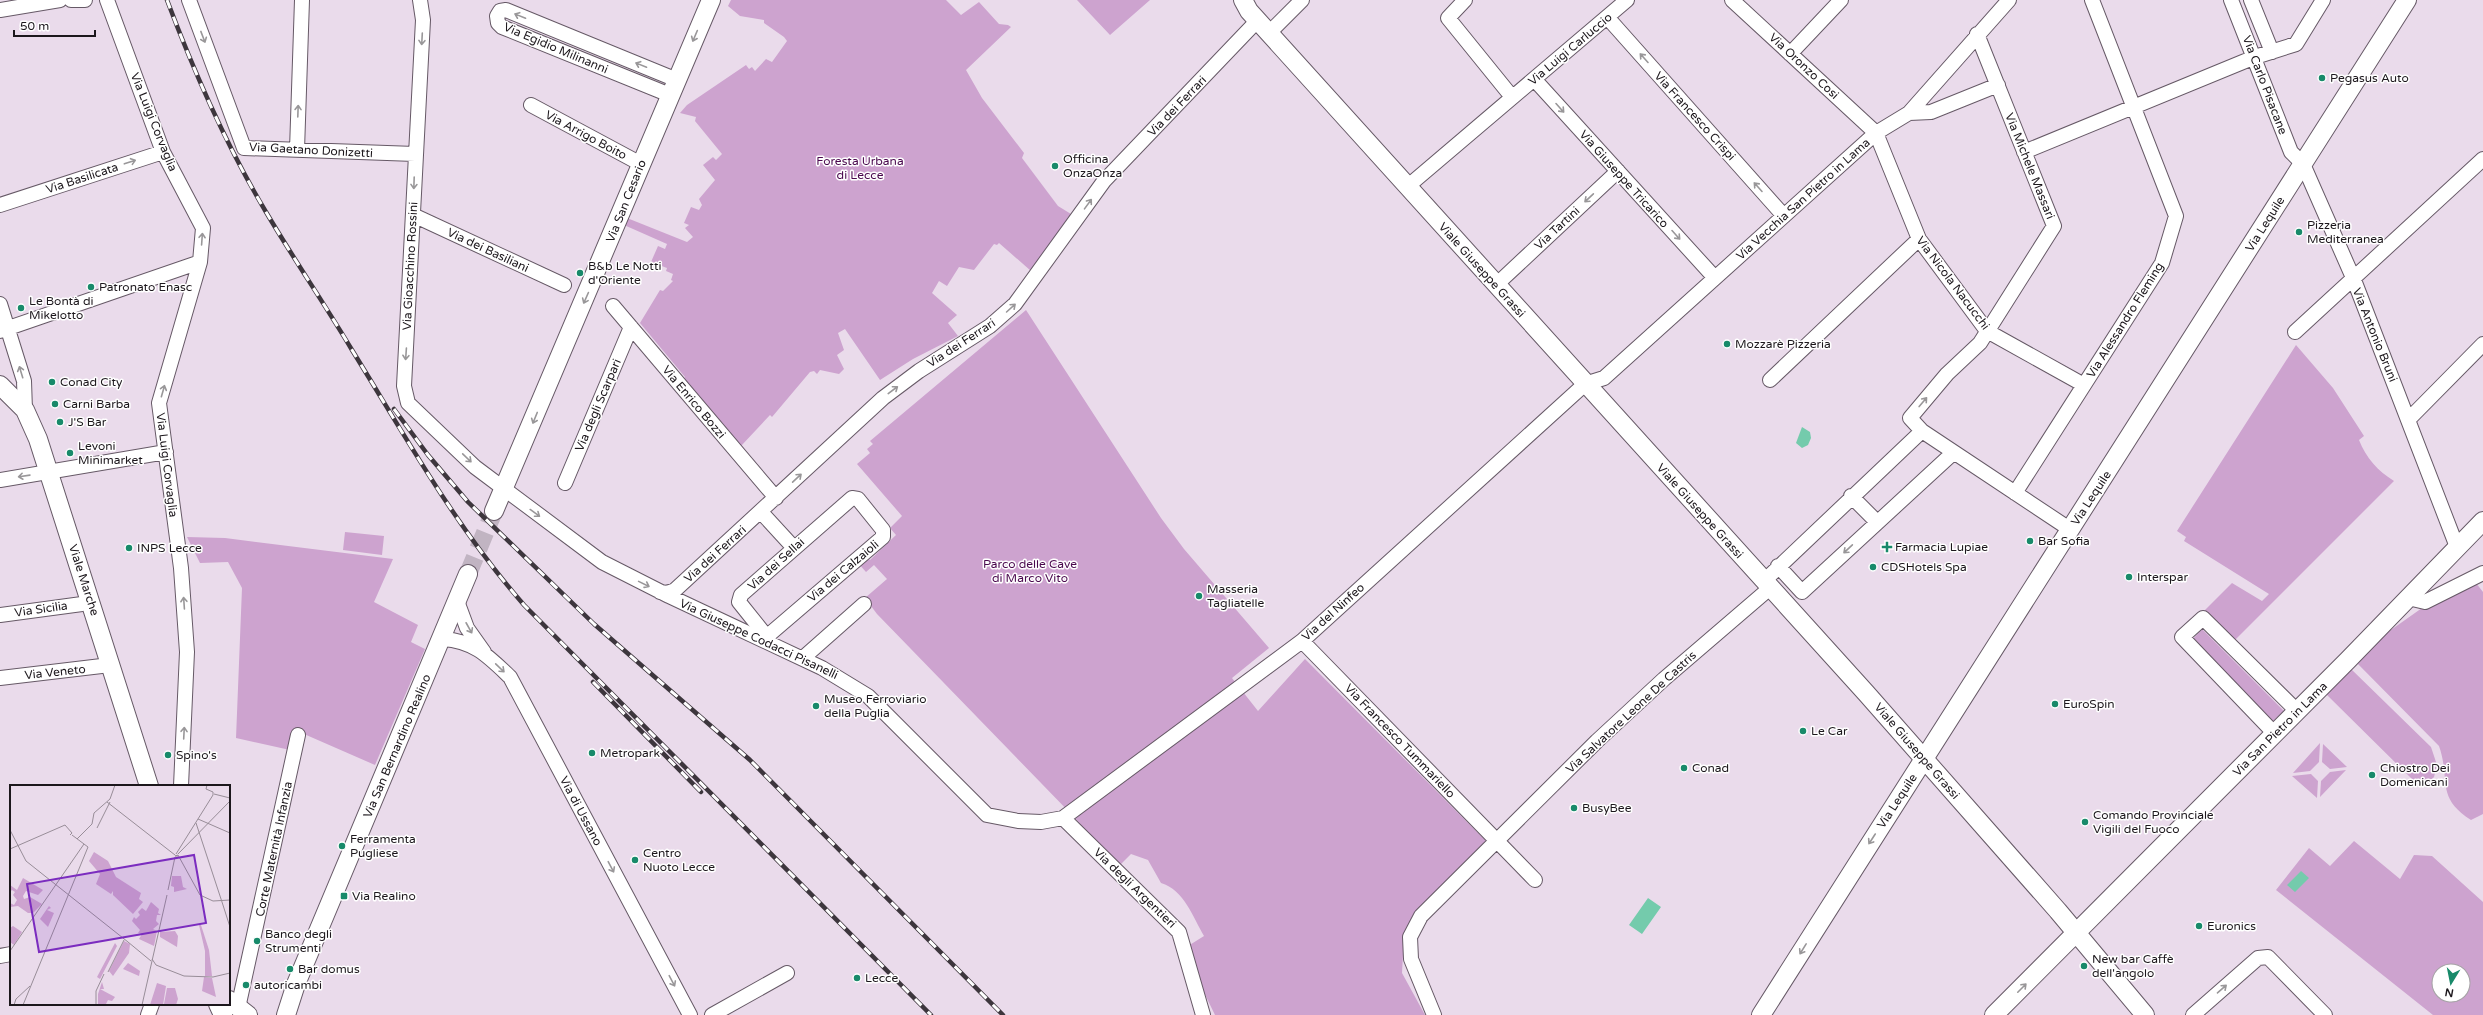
<svg xmlns="http://www.w3.org/2000/svg" width="2483" height="1015" font-family="'Varela Round',sans-serif">
	<style>
		.green { fill: #cda3cf; fill-rule: evenodd }
		.water { fill: #74cbac }
		.lines { fill: none; stroke-linecap: round; stroke-linejoin: round }
		.major-tunnel { stroke: #c1b4c2; stroke-width: 18; stroke-dasharray: 18 9; stroke-linecap: butt }
		.minor-casing { stroke: #665966; stroke-width: 16 }
		.major-casing { stroke: #665966; stroke-width: 20 }
		.minor { stroke: #fff; stroke-width: 14 }
		.major { stroke: #fff; stroke-width: 18 }
		.rail-casing { stroke: #3d363d; stroke-width: 4.5 }
		.rail { stroke: #fff; stroke-width: 3; stroke-dasharray: 9; stroke-linecap: butt }
		.oneway { stroke: #999799 }
		.poi-dot { fill: #188a6a; stroke: #fff; stroke-width: 1.5 }
		.labels { text-anchor: middle; dominant-baseline: central; stroke-width: 3; stroke-linejoin: round; paint-order: stroke }
		.street-label { font-size: 12px; fill: #1c171c; stroke: #fff }
		.poi-label { font-size: 12px; fill: #1c171c; stroke: #fff; text-anchor: start }
		.park-label { font-size: 12px; fill: #4a084e; stroke: #fff }
		.inset-road { fill: none; stroke: #988d98; stroke-width: 1 }
		.view { fill: #7b2cbf; fill-opacity: 0.15; stroke: #7b2cbf; stroke-width: 2 }
		.inset-edge { fill: none; stroke: #1c171c; stroke-width: 2 }
	</style>
	<rect width="100%" height="100%" fill="#eadbeb"/>
	<path class="green" d="M731,0H946L961,15L979,2L999,24L1008,25L1011,27L966,70L982,98L1024,153L1022,158L1058,206L1071,214L1031,271L999,243L997,245L994,244L974,270L959,267L947,286L939,281L932,293L957,315L948,323L958,336L913,359L880,380L845,329L838,333L844,350L837,355L844,369L839,374L820,370L817,374L814,371L810,372L772,417L770,415L741,446L683,380L685,377L640,323L660,290L663,291L673,281L671,280L673,274L666,271L667,268L651,262L658,246L665,249L667,244L624,225L627,218L687,242L693,237L685,228L689,225L684,223L691,207L699,210L702,205L699,199L715,180L703,165L713,157L716,160L722,154L695,121L696,117L680,113L687,105L746,65L749,69L752,67L755,71L766,59L772,62L787,41L784,37L764,23V20L740,16L728,6Z
		M1077,0H1150L1110,35Z
		M1026,310L1161,518L1184,549L1269,648L1232,678L1258,711L1305,659L1488,843L1404,936L1402,973L1425,1015H1215L1195,974L1188,946L1204,936C1193,917 1184,890 1161,883L1148,860L1131,854L1118,867L1074,817L877,614L865,598L887,579L874,565L866,572L858,563L866,556L870,560L896,535L890,528L902,516L857,464L870,453L867,449L873,444L870,441Z
		M2296,345L2333,388L2364,436L2359,440C2366,458 2378,471 2394,481L2233,642L2204,611L2232,583L2262,601L2269,594L2184,541L2186,537L2177,531Z
		M345,532L384,536L382,555L343,550Z
		M187,537L225,538L393,559L374,602L418,625L411,642L425,649L375,765L304,734L290,750L236,738L242,588L228,562L200,563Z
		M2476,583L2483,592V814L2471,820C2435,797 2451,780 2439,746L2356,662L2381,637L2422,608Z
		M2202,629L2284,711L2273,721L2192,640Z
		M2350,668L2431,747L2437,765L2434,777L2429,782L2421,783L2412,779L2327,695L2326,692Z
		M2320,743L2319,762L2310,771L2293,773Z
		M2323,744L2347,767L2330,769L2322,762Z
		M2346,770L2320,797L2321,781L2330,772Z
		M2311,774L2318,781L2317,798L2292,776Z
		M2354,841L2400,879L2414,855L2432,856L2483,902V1015H2433L2276,890L2309,848L2330,866ZM2439,971H2463V995H2439Z"/>
	<path class="water" d="M1802,427L1810,432L1811,438L1808,445L1802,448L1796,443Z
		M2301,871L2309,878L2295,892L2287,885Z
		M1648,898L1661,907L1642,934L1629,925Z"/>
	<g class="lines">
		<path class="major-tunnel" d="M468,574L494,511"/>
		<g class="minor-casing">
			<path id="minor" d="M71,0H85
				M107,0L163,152L203,228L200,262L159,403L181,568L187,652L181,786
				M189,0L244,148L415,154
				M420,0L423,20L404,386L408,403L475,467L602,562L669,596L822,668L868,696L987,815L1018,821L1041,822L1063,818L1302,641L1585,384L1604,378L1876,133L1909,113L2009,0
				M1465,0L1448,18L1512,97
				M1732,0L1876,133L1919,239L1987,331L2084,385
				M2231,0L2291,152L2303,164L2354,280L2457,547
				M2251,0L2272,52
				M0,10L60,0
				M1607,17L1784,216
				M1269,33L1302,0
				M1977,34L2054,226L1980,343L1947,374L1910,418L1922,431L2071,530
				M1790,54L1841,0
				M1534,79L1715,278
				M670,95L502,27L498,23L497,16L500,11L506,10L677,80
				M531,105L641,164
				M1909,113L1931,112L1998,85
				M297,150L302,0
				M2024,152L2255,57L2296,44L2323,0
				M1407,187L1627,0
				M0,205L163,152
				M413,215L564,285
				M1496,285L1618,171
				M0,304L24,381L25,410
				M613,306L776,498
				M0,331L200,262
				M2295,332L2483,159
				M1770,380L1919,239
				M2409,419L2483,344
				M0,480L166,452
				M565,483L631,327
				M2015,493L2162,263L2176,216L2092,0
				M1851,496L1877,522
				M852,498L858,499L883,530V537L764,639L763,632L739,602L741,595Z
				M761,512L794,548
				M1778,566L1802,592L1953,453
				M1764,581L1922,431
				M660,592L667,593L675,590L883,398L919,371L990,326L1015,304L1104,181L1258,20
				M2408,598L2425,602L2483,573
				M457,601L467,628L484,652
				M0,615L82,604
				M443,639C474,641 488,656 510,677L690,1015
				M1302,641L1535,880
				M803,658L864,604
				M0,678L110,665
				M2275,734L2182,637L2203,618L2297,711
				M1063,818L1179,932L1203,1015
				M0,956L11,954
				M238,1008L298,735
				M148,1015L152,1004
				M712,1015L787,973
				M1434,1015L1411,959L1410,937L1421,916L1597,741L1664,679L1770,588
				M2193,1015L2258,958L2268,957L2325,1015"/>
		</g>
		<g class="major-casing">
			<path id="major" d="M1243,0L1249,11L1866,693L2058,911L2145,1015
				M0,385L25,410L38,439L149,786
				M494,511L711,0
				M229,1000L248,1015
				M218,1004L223,1015
				M286,1015L296,984L468,574
				M1761,1015L2407,0
				M1994,1015L2348,660L2483,521"/>
		</g>
		<use href="#minor" class="minor"/>
		<use href="#major" class="major"/>
		<g class="rail-casing">
			<path id="rail" d="M167,0C194,72 226,145 266,212C293,258 324,303 352,350C407,439 455,526 524,605L931,1015
				M394,409L428,455L468,502L594,624L750,760L1003,1015
				M593,682L701,792"/>
		</g>
		<use href="#rail" class="rail"/>
	</g>
	<defs><path id="oneway-shaft" d="M-6 0H5M1.5-3L5.5 0L1.5 3" fill="none" stroke-width="1.6" stroke-linecap="round" stroke-linejoin="round"/></defs>
	<g class="oneway">
		<use href="#oneway-shaft" transform="translate(520 16) rotate(-158)"/>
		<use href="#oneway-shaft" transform="translate(695 36) rotate(113)"/>
		<use href="#oneway-shaft" transform="translate(203 37) rotate(69)"/>
		<use href="#oneway-shaft" transform="translate(422 39) rotate(93)"/>
		<use href="#oneway-shaft" transform="translate(1644 58) rotate(-132)"/>
		<use href="#oneway-shaft" transform="translate(641 65) rotate(-158)"/>
		<use href="#oneway-shaft" transform="translate(1560 108) rotate(48)"/>
		<use href="#oneway-shaft" transform="translate(298 111) rotate(-88)"/>
		<use href="#oneway-shaft" transform="translate(130 162) rotate(-18)"/>
		<use href="#oneway-shaft" transform="translate(414 183) rotate(92)"/>
		<use href="#oneway-shaft" transform="translate(1758 187) rotate(-132)"/>
		<use href="#oneway-shaft" transform="translate(1589 198) rotate(137)"/>
		<use href="#oneway-shaft" transform="translate(1088 204) rotate(-54)"/>
		<use href="#oneway-shaft" transform="translate(1676 235) rotate(48)"/>
		<use href="#oneway-shaft" transform="translate(202 239) rotate(-86)"/>
		<use href="#oneway-shaft" transform="translate(586 298) rotate(114)"/>
		<use href="#oneway-shaft" transform="translate(1011 308) rotate(-42)"/>
		<use href="#oneway-shaft" transform="translate(406 354) rotate(94)"/>
		<use href="#oneway-shaft" transform="translate(21 372) rotate(-107)"/>
		<use href="#oneway-shaft" transform="translate(893 390) rotate(-37)"/>
		<use href="#oneway-shaft" transform="translate(163 391) rotate(-74)"/>
		<use href="#oneway-shaft" transform="translate(1923 402) rotate(-50)"/>
		<use href="#oneway-shaft" transform="translate(535 418) rotate(112)"/>
		<use href="#oneway-shaft" transform="translate(467 458) rotate(44)"/>
		<use href="#oneway-shaft" transform="translate(24 476) rotate(172)"/>
		<use href="#oneway-shaft" transform="translate(797 478) rotate(-43)"/>
		<use href="#oneway-shaft" transform="translate(535 513) rotate(36)"/>
		<use href="#oneway-shaft" transform="translate(1848 549) rotate(137)"/>
		<use href="#oneway-shaft" transform="translate(644 584) rotate(26)"/>
		<use href="#oneway-shaft" transform="translate(184 603) rotate(-94)"/>
		<use href="#oneway-shaft" transform="translate(469 628) rotate(61)"/>
		<use href="#oneway-shaft" transform="translate(500 668) rotate(44)"/>
		<use href="#oneway-shaft" transform="translate(184 733) rotate(-87)"/>
		<use href="#oneway-shaft" transform="translate(1872 839) rotate(123)"/>
		<use href="#oneway-shaft" transform="translate(611 867) rotate(62)"/>
		<use href="#oneway-shaft" transform="translate(1803 949) rotate(122)"/>
		<use href="#oneway-shaft" transform="translate(672 981) rotate(62)"/>
		<use href="#oneway-shaft" transform="translate(2022 988) rotate(-45)"/>
		<use href="#oneway-shaft" transform="translate(2222 989) rotate(-41)"/>
	</g>
	<g class="poi-dot">
		<circle cx="2322" cy="78" r="4"/>
		<circle cx="1055" cy="166" r="4"/>
		<circle cx="2299" cy="232" r="4"/>
		<circle cx="580" cy="273" r="4"/>
		<circle cx="91" cy="287" r="4"/>
		<circle cx="21" cy="308" r="4"/>
		<circle cx="1727" cy="344" r="4"/>
		<circle cx="52" cy="382" r="4"/>
		<circle cx="55" cy="404" r="4"/>
		<circle cx="60" cy="422" r="4"/>
		<circle cx="70" cy="453" r="4"/>
		<circle cx="2030" cy="541" r="4"/>
		<path d="M1885 541h4v4h4v4h-4v4h-4v-4h-4v-4h4z"/>
		<circle cx="129" cy="548" r="4"/>
		<circle cx="1873" cy="567" r="4"/>
		<circle cx="2129" cy="577" r="4"/>
		<circle cx="1199" cy="596" r="4"/>
		<circle cx="2055" cy="704" r="4"/>
		<circle cx="816" cy="706" r="4"/>
		<circle cx="1803" cy="731" r="4"/>
		<circle cx="592" cy="753" r="4"/>
		<circle cx="168" cy="755" r="4"/>
		<circle cx="1684" cy="768" r="4"/>
		<circle cx="2372" cy="775" r="4"/>
		<circle cx="1574" cy="808" r="4"/>
		<circle cx="2085" cy="822" r="4"/>
		<circle cx="342" cy="846" r="4"/>
		<circle cx="635" cy="860" r="4"/>
		<rect x="340" y="892" width="8" height="8" rx="2"/>
		<circle cx="2199" cy="926" r="4"/>
		<circle cx="257" cy="941" r="4"/>
		<circle cx="2084" cy="966" r="4"/>
		<circle cx="290" cy="969" r="4"/>
		<circle cx="857" cy="978" r="4"/>
		<circle cx="246" cy="985" r="4"/>
	</g>
	<g class="labels">
		<g class="street-label">
			<text transform="translate(556 48) rotate(23)">Via Egidio Milinanni</text>
			<text transform="translate(1570 49) rotate(-40)">Via Luigi Carluccio</text>
			<text transform="translate(1804 66) rotate(43)">Via Oronzo Cosi</text>
			<text transform="translate(2265 85) rotate(69)">Via Carlo Pisacane</text>
			<text transform="translate(1177 106) rotate(-46)">Via dei Ferrari</text>
			<text transform="translate(1695 116) rotate(48)">Via Francesco Crispi</text>
			<text transform="translate(154 122) rotate(68)">Via Luigi Corvaglia</text>
			<text transform="translate(586 135) rotate(28)">Via Arrigo Boito</text>
			<text transform="translate(311 150) rotate(3)">Via Gaetano Donizetti</text>
			<text transform="translate(2030 166) rotate(68)">Via Michele Massari</text>
			<text transform="translate(82 178) rotate(-18)">Via Basilicata</text>
			<text transform="translate(1624 179) rotate(48)">Via Giuseppe Tricarico</text>
			<text transform="translate(1803 199) rotate(-42)">Via Vecchia San Pietro in Lama</text>
			<text transform="translate(626 201) rotate(-68)">Via San Cesario</text>
			<text transform="translate(2265 224) rotate(-58)">Via Lequile</text>
			<text transform="translate(1557 228) rotate(-43)">Via Tartini</text>
			<text transform="translate(488 250) rotate(25)">Via dei Basiliani</text>
			<text transform="translate(410 266) rotate(-87)">Via Gioacchino Rossini</text>
			<text transform="translate(1482 270) rotate(48)">Viale Giuseppe Grassi</text>
			<text transform="translate(1953 283) rotate(53)">Via Nicola Nacucchi</text>
			<text transform="translate(2125 320) rotate(-58)">Via Alessandro Fleming</text>
			<text transform="translate(2375 335) rotate(68)">Via Antonio Bruni</text>
			<text transform="translate(961 343) rotate(-33)">Via dei Ferrari</text>
			<text transform="translate(694 402) rotate(50)">Via Enrico Bozzi</text>
			<text transform="translate(598 405) rotate(-67)">Via degli Scarpari</text>
			<text transform="translate(167 465) rotate(83)">Via Luigi Corvaglia</text>
			<text transform="translate(2091 498) rotate(-57)">Via Lequile</text>
			<text transform="translate(1700 511) rotate(48)">Viale Giuseppe Grassi</text>
			<text transform="translate(715 554) rotate(-42)">Via dei Ferrari</text>
			<text transform="translate(776 564) rotate(-42)">Via dei Sellai</text>
			<text transform="translate(843 571) rotate(-40)">Via dei Calzaioli</text>
			<text transform="translate(84 580) rotate(72)">Viale Marche</text>
			<text transform="translate(41 609) rotate(-8)">Via Sicilia</text>
			<text transform="translate(1333 612) rotate(-42)">Via del Ninfeo</text>
			<text transform="translate(759 639) rotate(25)">Via Giuseppe Codacci Pisanelli</text>
			<text transform="translate(55 672) rotate(-6)">Via Veneto</text>
			<text transform="translate(1631 712) rotate(-43)">Via Salvatore Leone De Castris</text>
			<text transform="translate(2280 729) rotate(-45)">Via San Pietro in Lama</text>
			<text transform="translate(1400 741) rotate(46)">Via Francesco Tummariello</text>
			<text transform="translate(397 746) rotate(-67)">Via San Bernardino Realino</text>
			<text transform="translate(1917 751) rotate(49)">Viale Giuseppe Grassi</text>
			<text transform="translate(1897 801) rotate(-57)">Via Lequile</text>
			<text transform="translate(581 811) rotate(62)">Via di Ussano</text>
			<text transform="translate(274 849) rotate(-78)">Corte Maternità Infanzia</text>
			<text transform="translate(1135 888) rotate(44)">Via degli Argentieri</text>
		</g>
		<g class="poi-label">
			<text x="2330" y="78">Pegasus Auto</text>
			<text x="1063" y="159">Officina<tspan x="1063" dy="14">OnzaOnza</tspan></text>
			<text x="2307" y="225">Pizzeria<tspan x="2307" dy="14">Mediterranea</tspan></text>
			<text x="588" y="266">B&amp;b Le Notti<tspan x="588" dy="14">d'Oriente</tspan></text>
			<text x="99" y="287">Patronato Enasc</text>
			<text x="29" y="301">Le Bontà di<tspan x="29" dy="14">Mikelotto</tspan></text>
			<text x="1735" y="344">Mozzarè Pizzeria</text>
			<text x="60" y="382">Conad City</text>
			<text x="63" y="404">Carni Barba</text>
			<text x="68" y="422">J'S Bar</text>
			<text x="78" y="446">Levoni<tspan x="78" dy="14">Minimarket</tspan></text>
			<text x="2038" y="541">Bar Sofia</text>
			<text x="1895" y="547">Farmacia Lupiae</text>
			<text x="137" y="548">INPS Lecce</text>
			<text x="1881" y="567">CDSHotels Spa</text>
			<text x="2137" y="577">Interspar</text>
			<text x="1207" y="589">Masseria<tspan x="1207" dy="14">Tagliatelle</tspan></text>
			<text x="824" y="699">Museo Ferroviario<tspan x="824" dy="14">della Puglia</tspan></text>
			<text x="2063" y="704">EuroSpin</text>
			<text x="1811" y="731">Le Car</text>
			<text x="600" y="753">Metropark</text>
			<text x="176" y="755">Spino's</text>
			<text x="1692" y="768">Conad</text>
			<text x="2380" y="768">Chiostro Dei<tspan x="2380" dy="14">Domenicani</tspan></text>
			<text x="1582" y="808">BusyBee</text>
			<text x="2093" y="815">Comando Provinciale<tspan x="2093" dy="14">Vigili del Fuoco</tspan></text>
			<text x="350" y="839">Ferramenta<tspan x="350" dy="14">Pugliese</tspan></text>
			<text x="643" y="853">Centro<tspan x="643" dy="14">Nuoto Lecce</tspan></text>
			<text x="352" y="896">Via Realino</text>
			<text x="2207" y="926">Euronics</text>
			<text x="265" y="934">Banco degli<tspan x="265" dy="14">Strumenti</tspan></text>
			<text x="2092" y="959">New bar Caffè<tspan x="2092" dy="14">dell'angolo</tspan></text>
			<text x="298" y="969">Bar domus</text>
			<text x="865" y="978">Lecce</text>
			<text x="254" y="985">autoricambi</text>
		</g>
		<g class="park-label">
			<text x="860" y="161">Foresta Urbana<tspan x="860" dy="14">di Lecce</tspan></text>
			<text x="1030" y="564">Parco delle Cave<tspan x="1030" dy="14">di Marco Vito</tspan></text>
		</g>
	</g>
	<g transform="translate(10 785)">
		<rect width="220" height="220" fill="#eadbeb"/>
		<path d="M84,67L98,76L106,92L131,108L129,114L133,117L123,129L103,110V106L101,109L86,99L90,89L79,76ZM162,91H171L173,102L177,104L164,107V102L161,101ZM13,93L33,105L28,110L16,106L13,111L14,114L20,112L32,119L23,128H18L8,121L0,122V118L4,120L7,115L3,110L5,107L2,105L0,107V100L7,105ZM141,117L149,124L148,128L151,130H147L146,136L149,139L143,144L147,146L144,161L129,154L132,149L128,148L130,145L122,136L124,132L126,134L130,130L128,127L132,123L136,126ZM39,121L41,123L37,125L44,128L38,142L30,134ZM189,140H191L199,165L202,191H195V166ZM3,141L12,147L4,160L0,157V143ZM165,146L168,151L167,162L150,152V147ZM114,156L120,159L119,168L103,191L99,186ZM105,158L107,161L90,194L87,192ZM118,178L130,186L129,191L113,184ZM194,192L202,193L206,212L192,206ZM92,197L94,204H90L105,212L102,216L98,215L96,219L99,220H88V209ZM147,198L156,201L153,220H140ZM157,203H165L168,214L166,220L154,219Z" fill="#cda3cf"/>
		<path class="inset-road" d="M204,9L220,13M97,17L165,70M188,34L220,48M186,38L212,117M87,43L100,17M0,45L16,76L118,157M67,54L82,39L84,28L100,14L105,0M0,64L55,40L62,48L60,50M166,69L203,10V7L196,4L197,0M168,69L220,16M168,71H165L168,70L190,110L203,116L220,115M158,105L165,72M212,117L220,142M118,157L141,176M0,166L74,59M142,174L146,180L174,191L203,192L220,188M98,187L114,155M4,220L6,214L20,201M13,220L78,62L62,50M86,220V206L94,189M132,220L157,110"/>
		<path class="view" d="M184,70L196,138L29,167L17,99Z"/>
		<rect width="220" height="220" class="inset-edge"/>
	</g>
	<g transform="translate(2451 983) rotate(190)"><circle r="19" fill="#ffffff" stroke="#a4a2a4"/>
	<path d="M0-3L7 15L0 10L-7 15Z" fill="#188a6a"/>
	<text y="-6" font-size="11" font-weight="bold" text-anchor="middle" fill="#1c171c">N</text>
	</g>
	<path d="M14 30v6h81v-6" fill="none" stroke="#1c171c" stroke-width="2"/>
	<text x="20" y="30" font-size="12" fill="#1c171c" stroke="#ffffff" stroke-width="3" paint-order="stroke">50 m</text>
</svg>
